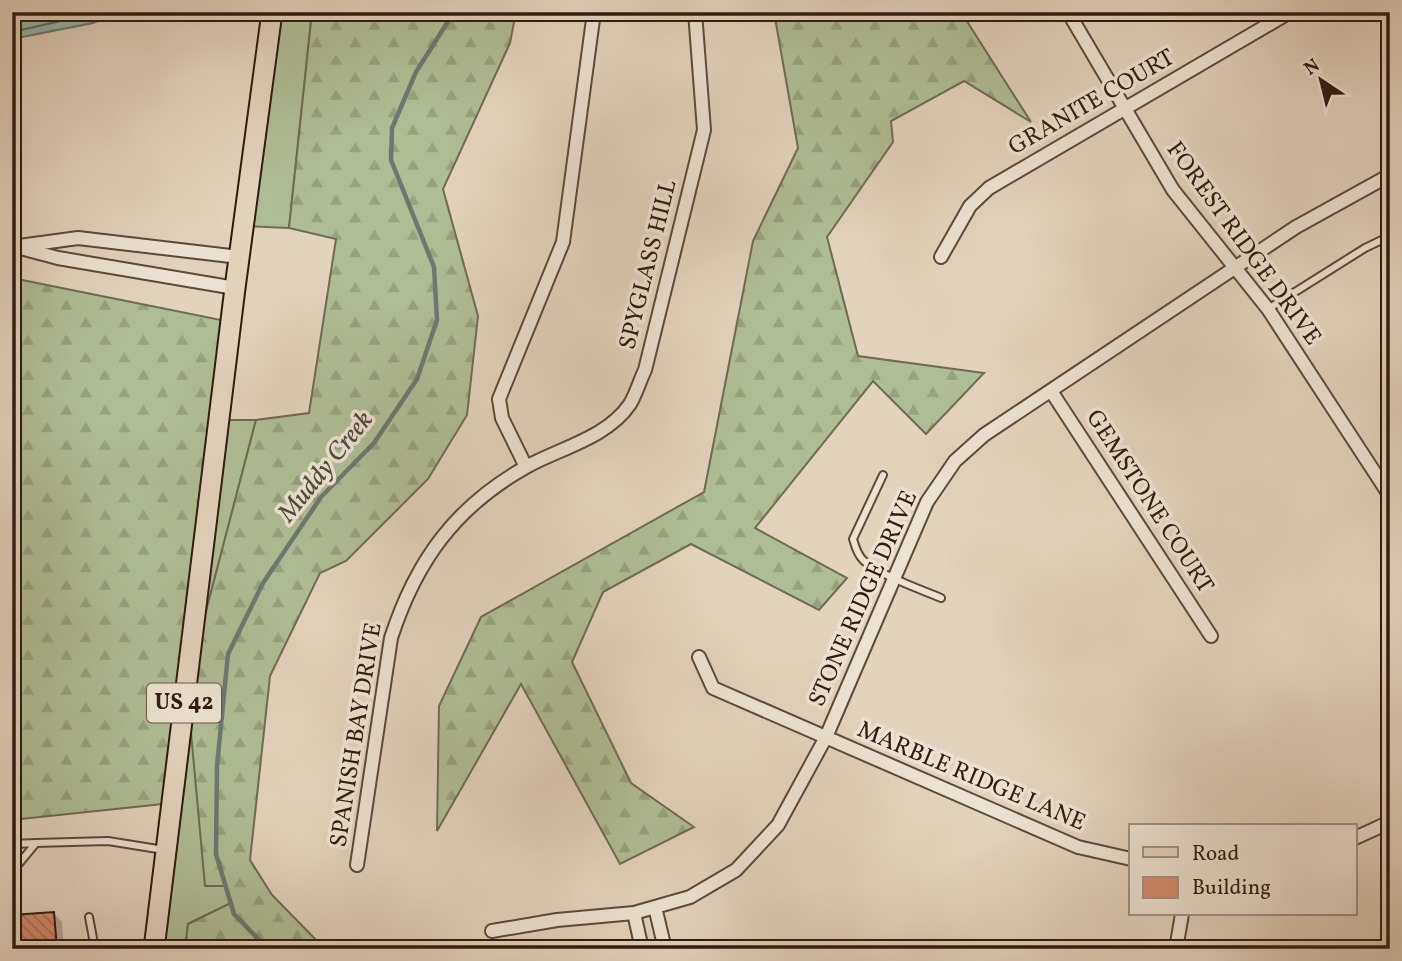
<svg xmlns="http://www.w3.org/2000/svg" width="1402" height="961" font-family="Vollkorn,serif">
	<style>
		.grass { fill: #afbd94; stroke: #6f6c52; stroke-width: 2 }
		.forest { fill: url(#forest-firs); stroke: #6f6c52; stroke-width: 2 }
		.water { fill: url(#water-ripples); stroke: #6c7971; stroke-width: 2 }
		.shadow { fill: #0003 }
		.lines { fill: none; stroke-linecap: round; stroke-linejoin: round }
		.shore { stroke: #626a61; stroke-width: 2 }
		.stream { stroke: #6c7971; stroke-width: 4.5 }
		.building { fill: url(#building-back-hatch); stroke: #2f1c0f; stroke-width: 2 }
		.service-casing { stroke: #5c4a3a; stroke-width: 10 }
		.minor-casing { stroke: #5c4a3a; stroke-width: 16 }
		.primary-casing { stroke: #2f1c0f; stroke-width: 23 }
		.service { stroke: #ece2d3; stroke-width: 6 }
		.minor { stroke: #ece2d3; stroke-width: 12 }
		.primary { stroke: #e2d3bc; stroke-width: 19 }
		.labels { text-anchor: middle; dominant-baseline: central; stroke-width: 7; stroke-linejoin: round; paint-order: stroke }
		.shield { fill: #ece2d3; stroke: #68574a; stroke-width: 2 }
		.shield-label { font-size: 23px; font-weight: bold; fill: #2f1c0f }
		.street-label { font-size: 24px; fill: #2f1c0f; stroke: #ece2d3 }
		.water-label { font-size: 26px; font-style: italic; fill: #4e4a40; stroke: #ece2d3 }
	</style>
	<defs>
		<pattern id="forest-firs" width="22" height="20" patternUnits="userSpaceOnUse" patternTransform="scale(1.75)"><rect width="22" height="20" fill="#afbd94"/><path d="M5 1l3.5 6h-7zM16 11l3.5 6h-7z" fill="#97a27e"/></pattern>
		<pattern id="water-ripples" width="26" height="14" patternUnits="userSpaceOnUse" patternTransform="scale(1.75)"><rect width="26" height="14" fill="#95b7b3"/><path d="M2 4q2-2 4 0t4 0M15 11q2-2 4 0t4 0" fill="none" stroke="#7a9490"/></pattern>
		<pattern id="building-back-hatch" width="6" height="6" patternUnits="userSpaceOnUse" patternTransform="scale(1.75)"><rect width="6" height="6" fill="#d38c6e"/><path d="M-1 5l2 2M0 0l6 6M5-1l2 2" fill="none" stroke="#ac7259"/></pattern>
	</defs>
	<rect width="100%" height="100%" fill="#e2d3bc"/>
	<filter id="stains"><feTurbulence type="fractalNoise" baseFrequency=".00286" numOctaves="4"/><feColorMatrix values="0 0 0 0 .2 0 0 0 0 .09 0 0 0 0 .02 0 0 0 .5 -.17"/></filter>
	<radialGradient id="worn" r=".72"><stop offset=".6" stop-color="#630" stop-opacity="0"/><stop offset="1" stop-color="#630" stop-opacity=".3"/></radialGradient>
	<path class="grass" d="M272,12H312L289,228L243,226Z
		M219,420H256L187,685L206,886H226L231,903L188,924L185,949H154Z"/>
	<path class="forest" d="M312,12H516L510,43L443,189L478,316L467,415L428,479L346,561L320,573L270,676L250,860L272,895L325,949H185L188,924L231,903L226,886H205L187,689L172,803L12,820V278L231,322L188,680L256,420L309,413L336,239L289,228Z
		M774,12H961L1031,122L964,81L891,121L893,142L827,237L858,356L984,373L926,434L873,381L755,528L847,578L819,610L691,544L603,592L572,662L631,783L694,827L620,864L521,684L437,831L439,706L481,617L704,492L753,241L798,148Z"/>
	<path class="water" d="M12,12H119L93,23L12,39Z"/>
	<path class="shadow" d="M53,913L62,922L64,949H12Z"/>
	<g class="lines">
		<path class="shore" d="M12,32L100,12"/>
		<path class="stream" d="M268,949L234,914L216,854L217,766L228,654L263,583L321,497L374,443L417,379L437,320L434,267L391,160L392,128L416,72L454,12"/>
	</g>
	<path class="building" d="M54,912L57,949H12V915Z"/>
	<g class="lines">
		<g class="service-casing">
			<path id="service" d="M1268,309L1365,248L1390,236
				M883,475L853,539C855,546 857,554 863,560C879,575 920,589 941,598
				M12,844L36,843
				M12,872L36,843L108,841L164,850
				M89,917L95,949"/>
		</g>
		<g class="minor-casing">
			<path id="minor" d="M1068,12L1173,190L1268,309L1390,496
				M12,247L78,238L239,257
				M24,249L58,258L235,288
				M941,257L970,206L989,188L1290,12
				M1051,391L1211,636
				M526,467L502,418L499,399L563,242L594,12
				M699,657L713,688L1078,847L1131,859
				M1355,838L1390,822
				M357,865L391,638C416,561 455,507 526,467C560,448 607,438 630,404C636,394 640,380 645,370L704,130L695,12
				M655,907L665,949
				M634,913L642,949
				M492,931L557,920L634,913L690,897L736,870L778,825L826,737L927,502L955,461L984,435L1296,227L1390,175
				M1176,949L1182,914"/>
		</g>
		<g class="primary-casing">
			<path id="primary" d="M154,949L235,288L272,12"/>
		</g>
		<use href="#service" class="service"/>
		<use href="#minor" class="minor"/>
		<use href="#primary" class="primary"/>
	</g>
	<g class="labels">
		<rect class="shield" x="147" y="683.5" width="74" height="39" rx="5"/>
		<g class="shield-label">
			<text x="184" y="703">US 42</text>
		</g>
		<g class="street-label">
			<text transform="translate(1092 103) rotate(-30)">GRANITE COURT</text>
			<text transform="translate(1243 244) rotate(54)">FOREST RIDGE DRIVE</text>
			<text transform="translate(649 265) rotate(-76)">SPYGLASS HILL</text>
			<text transform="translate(1149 502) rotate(57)">GEMSTONE COURT</text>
			<text transform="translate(864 599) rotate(-66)">STONE RIDGE DRIVE</text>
			<text transform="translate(357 735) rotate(-81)">SPANISH BAY DRIVE</text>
			<text transform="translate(971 777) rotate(23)">MARBLE RIDGE LANE</text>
		</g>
		<g class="water-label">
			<text transform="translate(326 467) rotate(-51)">Muddy Creek</text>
		</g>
	</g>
	<rect width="1402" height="961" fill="none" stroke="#e2d3bc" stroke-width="42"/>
	<rect x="14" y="14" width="1374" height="933" fill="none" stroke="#2f1c0f" stroke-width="3.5"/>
	<rect x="21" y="21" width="1360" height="919" fill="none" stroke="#2f1c0f" stroke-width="2"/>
	<rect x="1129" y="824" width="228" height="91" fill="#ece2d3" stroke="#a09385" stroke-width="2"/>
	<rect x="1143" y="847" width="35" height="10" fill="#e2d3bc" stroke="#a09385" stroke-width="2"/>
	<text x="1192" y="860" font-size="21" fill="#2f1c0f">Road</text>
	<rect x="1143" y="877" width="35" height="21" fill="#d38c6e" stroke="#a09385" stroke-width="2"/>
	<text x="1192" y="894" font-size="21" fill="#2f1c0f">Building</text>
	<g transform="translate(1321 80) rotate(325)" stroke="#ece2d3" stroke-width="5" paint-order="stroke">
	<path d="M0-5L12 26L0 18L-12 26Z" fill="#2f1c0f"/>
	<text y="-10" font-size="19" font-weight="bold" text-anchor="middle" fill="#2f1c0f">N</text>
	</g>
	<rect width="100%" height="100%" filter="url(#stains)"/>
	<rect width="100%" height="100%" fill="url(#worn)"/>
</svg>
